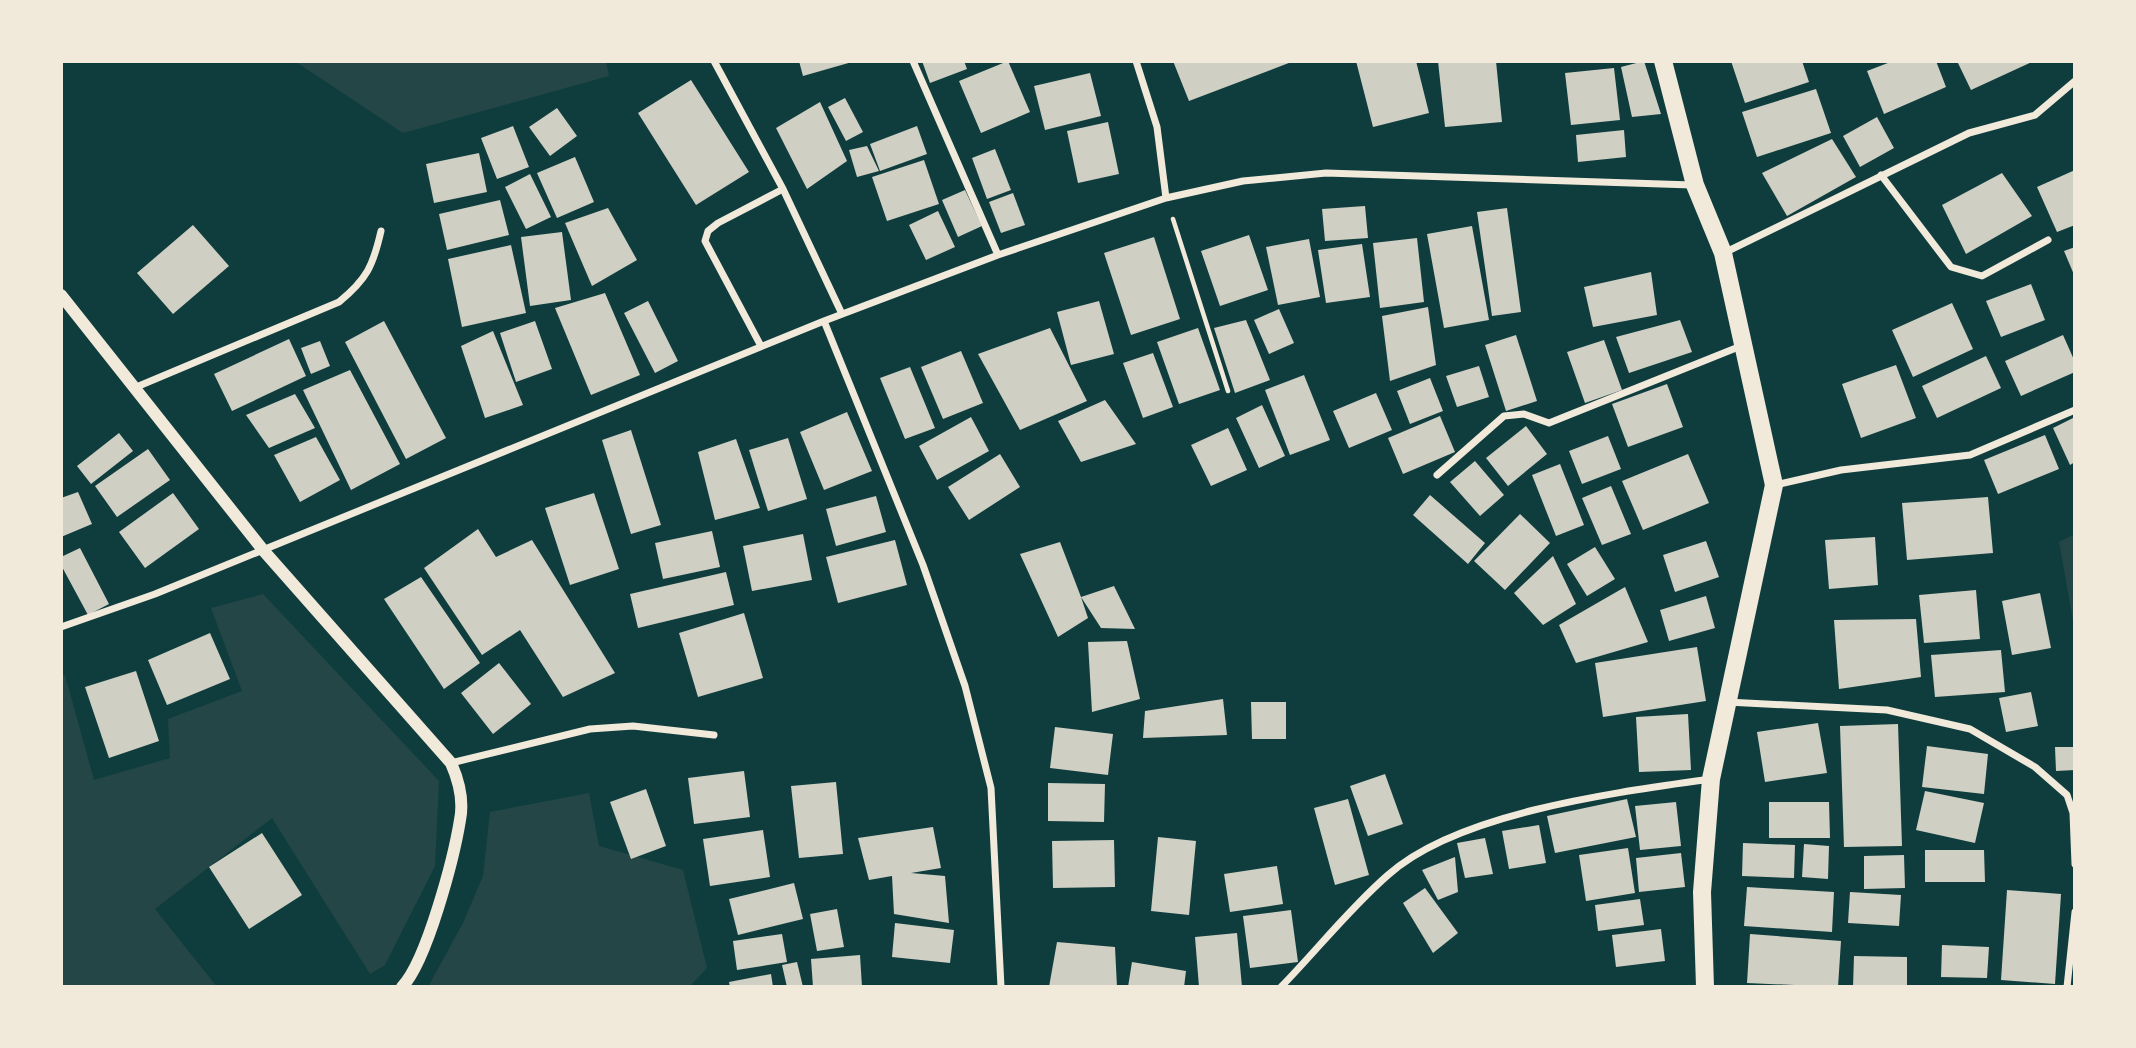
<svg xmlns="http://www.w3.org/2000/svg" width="2136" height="1048" font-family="Inter,sans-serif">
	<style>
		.green { fill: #244646 }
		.building { fill: #cfcfc3 }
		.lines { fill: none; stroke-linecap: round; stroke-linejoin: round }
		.path { stroke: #f1e9da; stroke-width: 4.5 }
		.minor { stroke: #f1e9da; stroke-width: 7 }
		.tertiary { stroke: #f1e9da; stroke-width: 12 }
		.primary { stroke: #f1e9da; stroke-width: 18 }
	</style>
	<rect width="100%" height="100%" fill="#0f3d3e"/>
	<path class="green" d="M606,61L609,76L403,133L296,62Z
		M2075,534V632L2059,542Z
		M263,594L439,781L435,866L385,965L370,974L272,818L155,909L217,987H61V675H65L94,780L170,758L168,719L242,691L211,608Z
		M589,793L599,846L683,870L707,968L689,987H428L463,923L483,876L490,812Z"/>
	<path class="building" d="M799,61H852V62L803,76Z
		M922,61H964L967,69L930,83Z
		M1008,61L1030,112L981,133L959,81Z
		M1173,61H1294L1189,101Z
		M1356,61H1416L1429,113L1373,127Z
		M1438,61H1496L1502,122L1445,127Z
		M1644,61L1661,114L1632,117L1621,67Z
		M1731,61H1802L1809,82L1745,103Z
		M1893,61H1936L1946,87L1884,114L1867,71Z
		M1957,61H2034L1971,90Z
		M1614,68L1620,120L1571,125L1565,73Z
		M1090,73L1101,116L1045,130L1034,86Z
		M691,80L749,172L696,205L638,113Z
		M1816,89L1831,133L1757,157L1742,112Z
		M845,98L863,132L846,141L828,107Z
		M820,102L847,161L807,189L776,128Z
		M557,108L577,136L550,156L529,127Z
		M1877,117L1894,148L1860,167L1843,136Z
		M1108,122L1119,174L1078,183L1067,131Z
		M513,126L529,167L497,179L481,138Z
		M917,126L927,154L880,171L870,144Z
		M1624,130L1626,157L1578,162L1576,135Z
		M1832,139L1856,177L1787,216L1762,173Z
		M867,146L879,171L857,177L849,150Z
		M995,149L1011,190L987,199L972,158Z
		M479,153L487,192L434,203L426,164Z
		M575,157L594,202L557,218L537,173Z
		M924,160L939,204L887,221L872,177Z
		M2075,170V225L2057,232L2037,187Z
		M2002,173L2032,216L1966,254L1942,205Z
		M530,174L551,217L526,229L505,187Z
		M965,190L982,226L958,237L942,200Z
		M1013,193L1025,225L1001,233L989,202Z
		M500,200L509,235L447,250L439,214Z
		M1365,206L1368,238L1325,241L1322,209Z
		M608,208L637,260L592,286L565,223Z
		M1507,208L1521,312L1492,316L1477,212Z
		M938,211L955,247L926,260L909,225Z
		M193,225L229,266L173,314L137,273Z
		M1472,226L1489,320L1444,328L1427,234Z
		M562,232L571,300L530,306L521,237Z
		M1249,235L1268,290L1220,306L1201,251Z
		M1154,237L1180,319L1131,335L1104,253Z
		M1417,238L1424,302L1380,308L1373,243Z
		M1309,239L1320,297L1278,305L1266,247Z
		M1362,244L1370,297L1326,303L1318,250Z
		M511,245L526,313L462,327L448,259Z
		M2075,247V277L2064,251Z
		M1651,272L1657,315L1593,327L1584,287Z
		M2031,284L2045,320L2001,337L1986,301Z
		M605,293L640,375L591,395L555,308Z
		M648,301L678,361L655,373L624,313Z
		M1099,301L1114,354L1071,365L1057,312Z
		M1952,303L1973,349L1913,377L1892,330Z
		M1428,307L1436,365L1390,381L1382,316Z
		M1279,309L1294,343L1269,354L1254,320Z
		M1246,320L1270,380L1235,393L1214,328Z
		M1680,320L1692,352L1629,373L1616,337Z
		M384,321L446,438L406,459L345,342Z
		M535,321L552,369L516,382L500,333Z
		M1050,328L1087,401L1020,430L978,354Z
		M1198,328L1220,390L1179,404L1157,342Z
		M493,331L523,405L485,418L461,346Z
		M1516,335L1537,401L1506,411L1485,345Z
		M2063,335L2075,362V372L2021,396L2005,361Z
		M289,339L306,376L232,411L214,374Z
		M1604,340L1622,390L1585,403L1567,352Z
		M320,341L330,366L311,374L301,348Z
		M961,351L983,403L943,419L921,367Z
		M1153,353L1173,407L1143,418L1123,363Z
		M1986,356L2001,388L1937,418L1922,386Z
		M1896,365L1916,418L1861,438L1842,384Z
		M1479,366L1489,397L1457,407L1446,376Z
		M910,367L935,428L905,439L880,378Z
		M350,370L400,464L351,490L303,390Z
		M1304,375L1330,440L1290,455L1265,390Z
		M1430,378L1443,411L1410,424L1397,391Z
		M1667,384L1683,427L1628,447L1612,404Z
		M1376,393L1392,430L1349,448L1333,411Z
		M295,394L315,428L269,448L246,415Z
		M1105,400L1136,444L1081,462L1058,421Z
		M1262,405L1285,456L1259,468L1236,418Z
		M847,412L872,471L824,490L800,432Z
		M1440,416L1455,452L1403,474L1388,438Z
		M971,417L989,451L937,480L919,446Z
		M2075,417V462L2070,465L2053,428Z
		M1526,426L1547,454L1508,486L1486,458Z
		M1228,428L1247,470L1211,486L1191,445Z
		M631,430L661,525L631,534L602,440Z
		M119,433L133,451L91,484L77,466Z
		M2045,435L2059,469L1998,494L1984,460Z
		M1608,436L1621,469L1582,484L1569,451Z
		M316,437L340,480L300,502L274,455Z
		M788,438L807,499L768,511L749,450Z
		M736,439L760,508L715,520L698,452Z
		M148,449L170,480L117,517L95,486Z
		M1000,454L1020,487L969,520L948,487Z
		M1688,454L1709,503L1643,530L1622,481Z
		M1475,461L1504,495L1480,516L1450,482Z
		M1560,464L1584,525L1556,536L1532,475Z
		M1611,486L1631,534L1602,545L1582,498Z
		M78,492L92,524L61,537V498Z
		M173,493L199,529L145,568L119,532Z
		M594,493L619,569L570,585L545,508Z
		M1430,495L1485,543L1468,564L1413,515Z
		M876,496L886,532L836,546L826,509Z
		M1988,497L1993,553L1907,560L1902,503Z
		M1520,514L1550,543L1505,590L1474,561Z
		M478,529L496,557L532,540L615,673L563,697L520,630L482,655L424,568Z
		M712,531L720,567L663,579L655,543Z
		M803,534L812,580L752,591L743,546Z
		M1875,537L1878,585L1829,589L1825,540Z
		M895,540L907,585L838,603L826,557Z
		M1706,541L1719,577L1675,592L1663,555Z
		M1060,542L1081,597L1114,586L1135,629L1101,628L1081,597L1088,618L1058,637L1020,554Z
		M1595,547L1615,579L1587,596L1567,564Z
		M80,548L109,604L88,615L61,565V557Z
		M1553,556L1576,604L1543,625L1514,593Z
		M726,572L734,605L638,628L630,594Z
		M421,577L480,663L444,689L384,599Z
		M1625,587L1648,642L1576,663L1559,625Z
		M1976,590L1980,639L1924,643L1919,595Z
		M2040,593L2051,648L2012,655L2002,601Z
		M1706,596L1715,628L1669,641L1660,610Z
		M744,613L763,678L698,697L679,633Z
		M1916,619L1921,677L1839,689L1834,620Z
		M210,633L230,679L167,705L148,660Z
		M1127,641L1140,699L1092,712L1088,642Z
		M1697,647L1706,701L1603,717L1595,663Z
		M2001,650L2005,692L1935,697L1931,655Z
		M499,663L531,704L493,734L461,693Z
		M136,671L159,741L109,758L85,687Z
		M2031,692L2038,726L2006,732L1999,698Z
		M1223,699L1227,735L1143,738L1145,711Z
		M1251,702H1286V739H1252Z
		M1688,714L1691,770L1639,772L1636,717Z
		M1818,723L1827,773L1765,782L1757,732Z
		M1898,724L1902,846L1844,847L1840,726Z
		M1055,727L1113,734L1108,775L1050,768Z
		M1927,746L1988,754L1984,794L1922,787Z
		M2055,747H2075V770L2056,771Z
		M744,771L750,817L694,824L688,778Z
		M1385,774L1403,824L1368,836L1350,786Z
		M836,782L843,854L799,858L791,786Z
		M1048,783L1105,784L1104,822L1048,821Z
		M646,789L666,846L631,859L610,802Z
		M1925,791L1984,803L1975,843L1916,830Z
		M1348,799L1369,875L1335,885L1314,808Z
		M1627,799L1636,837L1555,853L1547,816Z
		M1676,802L1681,846L1640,850L1635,806Z
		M1769,802H1829L1830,838H1769Z
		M1539,825L1546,863L1509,869L1502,831Z
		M933,827L941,868L911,873L945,876L949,923L894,914L892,876L869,880L858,838Z
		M763,830L770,877L710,886L703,839Z
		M262,833L302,895L249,929L209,867Z
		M1158,837L1196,841L1189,915L1151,911Z
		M1485,838L1493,874L1465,878L1457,843Z
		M1114,840L1115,887L1053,888L1052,841Z
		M1743,843L1795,845L1794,878L1742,876Z
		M1804,844L1829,846L1828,879L1802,877Z
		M1628,848L1635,893L1586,901L1579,855Z
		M1925,850H1984L1985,882H1925Z
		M1681,853L1685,887L1639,892L1636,858Z
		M1904,855L1905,888L1864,889V856Z
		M1455,857L1458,892L1438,900L1422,870Z
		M1277,866L1283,904L1230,912L1224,874Z
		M794,883L803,919L738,935L729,899Z
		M1747,887L1834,892L1832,932L1744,926Z
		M1425,888L1458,933L1433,953L1403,903Z
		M2007,890L2061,894L2055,984L2001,980Z
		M1850,892L1901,895L1899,926L1848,923Z
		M1640,899L1644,925L1598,931L1595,905Z
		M837,909L844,947L817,951L810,914Z
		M1291,910L1298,962L1250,968L1243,916Z
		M895,923L954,930L950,963L892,957Z
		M1661,929L1665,961L1616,967L1612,935Z
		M1237,933L1242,987H1199L1195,937Z
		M782,934L787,962L737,970L733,941Z
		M1750,934L1841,941L1838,987L1747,983Z
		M1057,942L1115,947L1117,987H1049Z
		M1942,945L1989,947L1987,978L1941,977Z
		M860,955L862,987H813L811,959Z
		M1854,956L1907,957V987H1853Z
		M797,962L803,987H787L782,965Z
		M1132,962L1186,971L1184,987H1128Z
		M771,974L773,987H730L729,982Z"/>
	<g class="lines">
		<path class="path" d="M1173,219L1228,391"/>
		<path class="minor" d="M714,61L783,189L718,223L708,231L705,241L761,346
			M913,61L998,255
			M1136,61L1157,127L1166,198
			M1881,175L1951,267L1982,276L2048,240
			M783,189L842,314
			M1724,253L1969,133L2035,115L2075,81
			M824,321L923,565L965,686L991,788L1001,987
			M134,388L339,302C367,279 373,266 381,231
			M1437,475L1504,416L1524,414L1549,423L1741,346
			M1775,485L1841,470L1970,455L2075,410
			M61,627L155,594L824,321L998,255L1166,198L1243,181L1326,173L1692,185
			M1727,702L1887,710L1970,729L2035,767L2067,795L2073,813L2075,864
			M451,763L590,729L633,726L714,735
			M1281,987C1317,950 1350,908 1388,875C1458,812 1619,792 1711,779
			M2067,987L2075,912"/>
		<path class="tertiary" d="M61,295L263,550L451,763C459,781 464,800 460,820C454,857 427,961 402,987"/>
		<path class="primary" d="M1663,61L1695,185L1723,253L1774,485L1711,779L1702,892L1705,987"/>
	</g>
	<rect width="2136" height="1048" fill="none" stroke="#f1e9da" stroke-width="126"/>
</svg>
